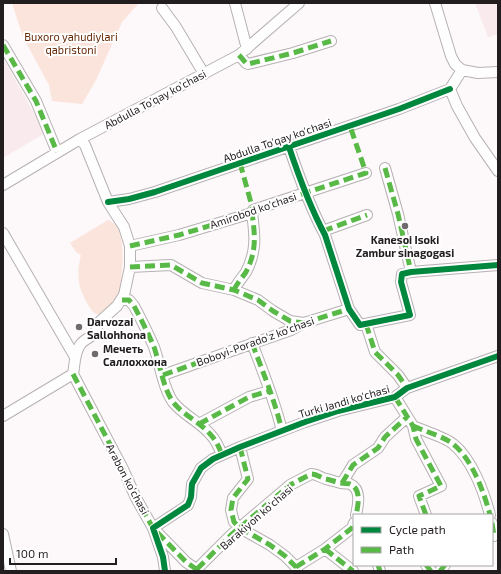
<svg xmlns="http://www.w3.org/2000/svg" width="501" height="574" font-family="'Exo 2',sans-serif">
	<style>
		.built { fill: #f8eaed }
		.green { fill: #fbe4db }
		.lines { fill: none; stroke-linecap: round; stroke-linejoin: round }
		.minor-casing { stroke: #b6b1b2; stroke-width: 12 }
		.minor { stroke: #fffefe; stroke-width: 10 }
		.quiet { stroke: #58b947; stroke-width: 5; stroke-dasharray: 10 5; stroke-linecap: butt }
		.cycleway-casing { stroke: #fff; stroke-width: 8 }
		.cycleway { stroke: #00873e; stroke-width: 6 }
		.poi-dot { fill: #6f6a6b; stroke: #fff; stroke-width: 1.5 }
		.labels { text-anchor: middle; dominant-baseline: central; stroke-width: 4; stroke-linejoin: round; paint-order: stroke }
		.park-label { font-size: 11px; fill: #642a08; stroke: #fff }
		.street-label { font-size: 11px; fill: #221d1e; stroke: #fff }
		.poi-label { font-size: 11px; font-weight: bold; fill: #221d1e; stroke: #fff; text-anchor: start }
	</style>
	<rect width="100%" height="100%" fill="#fdf8f9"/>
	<path class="built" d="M475,3H498V34L488,37Z
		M3,58L45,133L3,158Z"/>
	<path class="green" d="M12,3H139L122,22L96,80L82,104L52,101L49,85L23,37Z
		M108,220C130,227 121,279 119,297L101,315C95,315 92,311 89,306C78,289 76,275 81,255L76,252L70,243Z"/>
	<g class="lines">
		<g class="minor-casing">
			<path id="minor" d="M235,3L247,49
				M435,3L451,56L455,64L462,70
				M162,8L176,27L204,74
				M3,45L36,101L57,152
				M239,55L246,63L248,64L293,53L331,41
				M462,70L450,89L457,106L475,138L498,171
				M462,70L478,73L498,72
				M289,147C299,177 310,207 325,235L349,309L360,325L410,315L401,282L402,274L411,272L498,265
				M385,168L398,214L411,272
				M3,185L80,139L239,55L299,3
				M108,202L129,199L155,192L399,109L450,89
				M323,231L367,215
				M3,233L75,357
				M130,246L179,235L252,213L253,210L366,173
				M130,267L171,265L202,283L234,290L258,300L273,311L290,321L304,323
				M234,290C237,283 242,278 246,272C257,251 255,235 252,213
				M122,300H129L134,306C141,319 148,333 154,347C160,364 163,388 173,402C183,415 200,422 210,434C216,440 219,447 222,455
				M366,324L375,352L398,375L407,388
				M252,343C263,372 275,401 282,431
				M73,374C75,364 74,354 80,345C86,336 98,338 97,324L117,306L124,295L130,267V246L124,227L108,202L85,145L80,139
				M73,374L123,469L136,498L153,528L186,562L199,571
				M163,375L291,330L304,323L349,309
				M395,397L413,426L416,439L441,486L419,496L426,515
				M3,416L73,374
				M199,424L249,397L269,391
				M413,426C424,431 445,437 453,444C472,459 484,492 490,515
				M240,447L248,479L233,498L231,510L234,522L240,528L270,545L285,556L296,567L297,571
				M342,483L353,465L378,448L385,437L407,417
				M492,523L494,536
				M3,534L11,571
				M325,549L353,571
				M378,565L380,571
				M426,565L431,571
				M296,567L325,549L352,528L354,523
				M197,569L231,535L290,485L311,474C317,474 321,478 326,479C331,480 336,482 341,483C344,484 348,483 350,484C362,489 358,506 356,515
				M165,571L163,557L153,528L188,505L191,497L192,484L201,468L213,459L240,447L305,422L338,411L395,397L407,388L498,356
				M440,571L445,565"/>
		</g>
		<use href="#minor" class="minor"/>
		<path class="quiet" d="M3,45L36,101L57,152
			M239,55L246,63L248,64L293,53L331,41
			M240,163L253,210
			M385,168L398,214L411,272
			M323,231L367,215
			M130,246L179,235L252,213L253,210L366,173L350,126
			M130,267L171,265L202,283L234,290L258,300L273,311L290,321L304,323
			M234,290C237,283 242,278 246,272C257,251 255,235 252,213
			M122,300H129L134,306C141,319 148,333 154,347C160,364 163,388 173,402C183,415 200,422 210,434C216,440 219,447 222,455
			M366,324L375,352L398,375L407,388
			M252,343C263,372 275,401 282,431
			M73,374L123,469L136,498L153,528L186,562L199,571
			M163,375L291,330L304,323L349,309
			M395,397L413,426L416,439L441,486L419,496L426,515
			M199,424L249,397L269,391
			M413,426C424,431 445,437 453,444C472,459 484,492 490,515
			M240,447L248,479L233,498L231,510L234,522L240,528L270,545L285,556L296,567L297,571
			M342,483L353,465L378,448L385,437L407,417
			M492,523L494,536L492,537
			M325,549L353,571
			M378,565L380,571
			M426,565L431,571
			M296,567L325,549L352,528L354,523
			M197,569L231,535L290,485L311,474C317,474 321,478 326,479C331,480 336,482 341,483C344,484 348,483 350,484C362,489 358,506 356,515
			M440,571L445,565"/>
		<g class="cycleway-casing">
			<path id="cycleway" d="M289,147C299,177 310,207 325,235L349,309L360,325L410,315L401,282L402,274L411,272L498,265
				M108,202L129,199L155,192L399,109L450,89
				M165,571L163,557L153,528L188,505L191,497L192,484L201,468L213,459L240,447L305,422L338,411L395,397L407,388L498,356"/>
		</g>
		<use href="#cycleway" class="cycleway"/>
	</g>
	<g class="poi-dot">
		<circle cx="405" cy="226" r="4"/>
		<circle cx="79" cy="327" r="4"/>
		<circle cx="95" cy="354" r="4"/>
	</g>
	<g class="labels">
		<g class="park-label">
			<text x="71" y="36">Buxoro yahudiylari<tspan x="71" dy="13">qabristoni</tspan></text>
		</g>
		<g class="street-label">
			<text transform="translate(155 99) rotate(-28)">Abdulla To’qay ko’chasi</text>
			<text transform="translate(277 140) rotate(-19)">Abdulla To'qay ko'chasi</text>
			<text transform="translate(253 210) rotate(-19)">Amirobod ko'chasi</text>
			<text transform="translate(255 341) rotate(-20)">Boboyi-Porado'z ko'chasi</text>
			<text transform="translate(344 401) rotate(-16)">Turki Jandi ko'chasi</text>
			<text transform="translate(128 479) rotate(62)">Arabon ko'chasi</text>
			<text transform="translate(256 517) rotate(-41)">Barakiyon ko'chasi</text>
		</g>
		<g class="poi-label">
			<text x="405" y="239" text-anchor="middle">Kanesoi Isoki<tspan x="405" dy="13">Zambur sinagogasi</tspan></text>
			<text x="87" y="321">Darvozai<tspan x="87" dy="13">Sallohhona</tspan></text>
			<text x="103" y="348">Мечеть<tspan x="103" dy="13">Саллоххона</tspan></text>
		</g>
	</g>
	<rect width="501" height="574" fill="none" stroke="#221d1e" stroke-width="8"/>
	<rect x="353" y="514" width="140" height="52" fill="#ffffff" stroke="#a7a5a5"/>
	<rect x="361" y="527" width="20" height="6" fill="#00873e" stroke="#a7a5a5"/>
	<text x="389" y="534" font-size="12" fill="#221d1e">Cycle path</text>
	<rect x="361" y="547" width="20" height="6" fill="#58b947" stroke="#a7a5a5"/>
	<text x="389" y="554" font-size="12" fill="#221d1e">Path</text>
	<path d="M10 558v6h106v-6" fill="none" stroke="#221d1e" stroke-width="2"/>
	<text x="16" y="558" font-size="12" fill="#221d1e" stroke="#ffffff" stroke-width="3" paint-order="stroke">100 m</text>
</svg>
